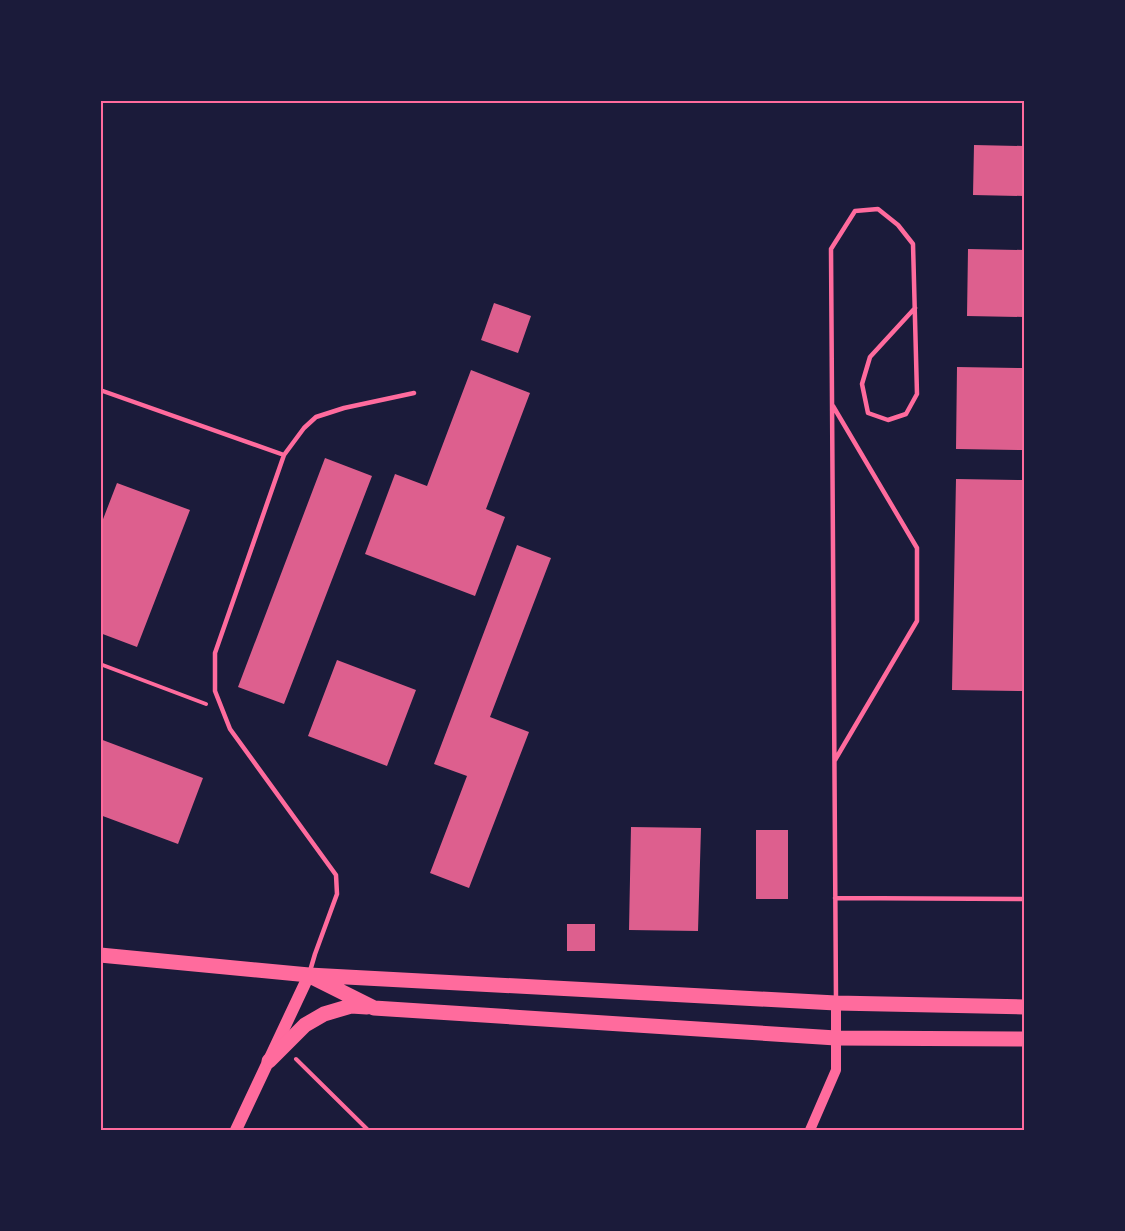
<svg xmlns="http://www.w3.org/2000/svg" width="1125" height="1231" font-family="Quicksand,sans-serif">
	<style>
		.building { fill: #dd5f8e }
		.lines { fill: none; stroke-linecap: round; stroke-linejoin: round }
		.path { stroke: #ff6b9d; stroke-width: 4 }
		.service { stroke: #ff6b9d; stroke-width: 4.5 }
		.tertiary { stroke: #ff6b9d; stroke-width: 10 }
		.secondary { stroke: #ff6b9d; stroke-width: 12 }
		.primary { stroke: #ff6b9d; stroke-width: 15 }
		.neatline { fill: none; stroke: #ff6b9d; stroke-width: 2 }
	</style>
	<rect width="100%" height="100%" fill="#1b1b3a"/>
	<path class="building" d="M974,145L1024,146V196L973,195Z
		M968,249L1024,250V317L967,316Z
		M494,303L531,316L518,353L481,340Z
		M957,367L1024,368V450L956,449Z
		M471,370L530,393L486,509L505,517L475,596L365,554L395,474L427,486Z
		M325,458L372,476L284,704L238,687Z
		M956,479L1024,480V691L952,690Z
		M117,483L190,510L137,647L100,633V527Z
		M517,545L551,558L490,717L529,732L469,888L430,873L467,776L434,764Z
		M337,660L416,690L387,766L308,736Z
		M100,739L203,778L178,844L100,815Z
		M631,827L701,828L698,931L629,930Z
		M756,830H788V899H756Z
		M567,924H595V951H567Z"/>
	<g class="lines">
		<path class="path" d="M100,664L206,704
			M296,1059L368,1130"/>
		<path class="service" d="M100,390L284,455
			M833,406L917,548V621L835,760
			M835,898L1024,899
			M310,971L315,954L337,894L336,875L230,729L215,691V653L284,455L304,428L316,417L344,408L414,393
			M836,1000L831,249L855,211L878,209L898,225L913,244L917,394L906,414L888,420L868,413L862,384L870,357L915,308"/>
		<path class="tertiary" d="M810,1130L836,1070V1003"/>
		<path class="secondary" d="M236,1130L309,975"/>
		<path class="primary" d="M100,955L309,975L836,1003L1024,1007
			M314,978L374,1008L836,1038L1024,1039
			M269,1061L305,1025L324,1014L351,1006L367,1007"/>
	</g>
	<rect width="1125" height="1231" fill="none" stroke="#1b1b3a" stroke-width="204"/>
	<rect x="102" y="102" width="921" height="1027" class="neatline"/>
</svg>
